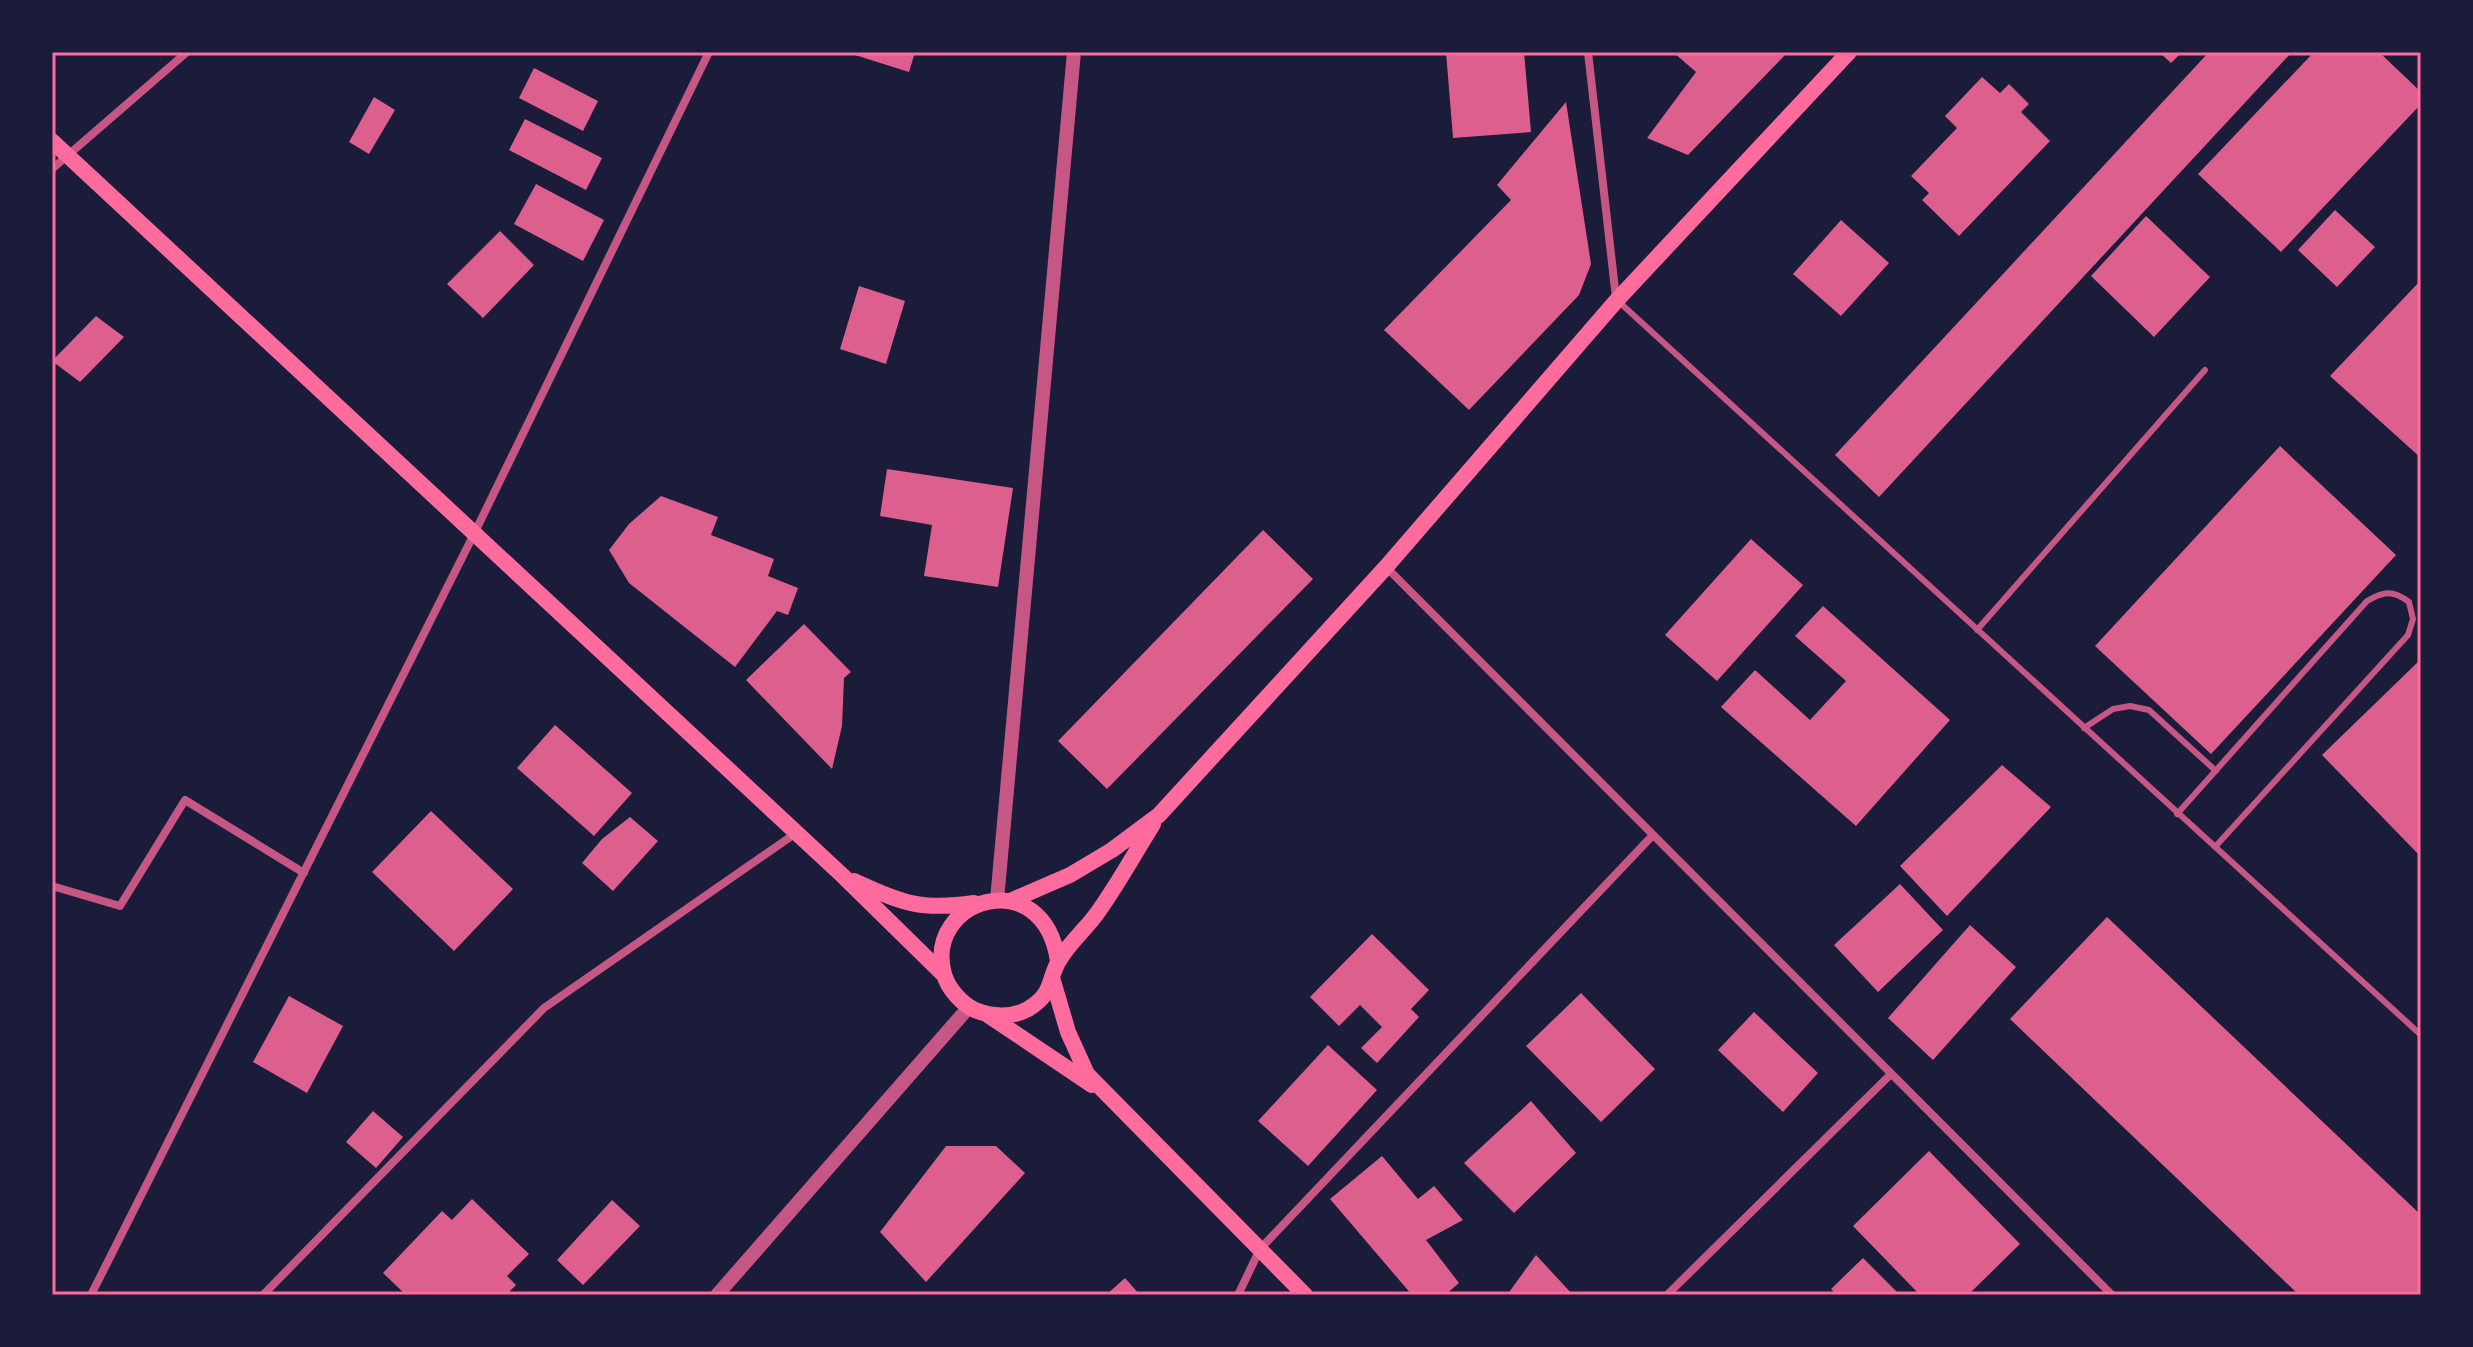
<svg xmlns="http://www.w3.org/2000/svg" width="2473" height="1347" font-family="'Times New Roman',serif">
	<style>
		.building { fill: #dd5f8e }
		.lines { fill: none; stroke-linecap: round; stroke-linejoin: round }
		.service { stroke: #c65784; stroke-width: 6 }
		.minor { stroke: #c65784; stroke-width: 8 }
		.tertiary { stroke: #c65784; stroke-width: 14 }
		.secondary { stroke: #ff6b9d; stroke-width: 16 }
		.neatline { fill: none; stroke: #ff6b9d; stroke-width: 3 }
	</style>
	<rect width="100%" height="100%" fill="#1b1b3a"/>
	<path class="building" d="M856,52H915L909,72L855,55Z
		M1446,52H1524L1531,132L1453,138Z
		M1673,52H1788L1688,155L1647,138L1696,72Z
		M2159,52H2182L2171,63Z
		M2209,52H2292L1879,497L1835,455Z
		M2314,52H2379L2421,92V104L2281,252L2198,174Z
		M534,68L598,101L583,131L519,98Z
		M1982,77L2000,93L2009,84L2029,104L2021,112L2050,141L1959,236L1922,200L1929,193L1911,176L1957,128L1945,116Z
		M374,97L395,110L369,154L349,142Z
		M1566,102L1591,264L1579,295L1469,410L1384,330L1511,200L1497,185Z
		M525,119L602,158L586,190L509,150Z
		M536,184L604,220L583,261L514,224Z
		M2335,210L2375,247L2337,287L2298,250Z
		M2146,216L2210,277L2154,337L2091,276Z
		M1841,220L1889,263L1841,316L1793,274Z
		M500,231L534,265L483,318L447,284Z
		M2421,280V458L2330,376Z
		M859,286L905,301L886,364L840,349Z
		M96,316L124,337L80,382L52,361Z
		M2280,446L2396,555L2211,754L2095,646Z
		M887,469L1013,488L998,587L924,576L932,525L880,516Z
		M661,496L718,517L711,535L774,559L768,576L798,588L788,615L777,611L735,667L629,583L609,550L629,524Z
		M1263,530L1313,579L1107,789L1058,741Z
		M1751,539L1803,585L1717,681L1665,635Z
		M1823,606L1950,720L1856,826L1721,707L1755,670L1810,720L1846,681L1795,636Z
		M804,624L851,672L844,678L842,726L832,769L746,680Z
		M2421,659V857L2322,755Z
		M555,725L632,793L594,836L517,768Z
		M2002,765L2051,807L1947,916L1900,866Z
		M431,811L513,889L454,951L372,872Z
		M630,817L658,841L613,891L582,863L602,839Z
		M1900,884L1943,930L1878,992L1834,945Z
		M2107,917L2421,1215V1295H2299L2010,1019Z
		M1970,925L2016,967L1933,1060L1888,1018Z
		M1372,934L1429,990L1411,1009L1419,1017L1377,1063L1361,1048L1382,1027L1360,1005L1339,1026L1310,997Z
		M1581,993L1655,1069L1601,1122L1526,1046Z
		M289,996L343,1026L307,1093L253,1062Z
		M1754,1012L1818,1073L1783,1112L1718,1050Z
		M1328,1045L1377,1090L1308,1166L1258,1121Z
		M1531,1101L1576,1153L1514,1213L1464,1163Z
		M373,1111L403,1137L376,1168L346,1142Z
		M946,1146H996L1025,1173L926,1282L880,1232Z
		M1929,1151L2020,1244L1968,1295H1920L1853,1226Z
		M1382,1156L1418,1199L1434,1186L1463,1220L1426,1240L1459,1283L1445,1295H1412L1330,1199Z
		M472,1199L529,1254L507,1276L516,1285L506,1295H406L383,1273L442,1211L452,1220Z
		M612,1200L640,1226L583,1285L557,1260Z
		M1536,1255L1573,1295H1507Z
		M1863,1258L1900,1295H1837L1831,1289Z
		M1125,1278L1140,1295H1106Z"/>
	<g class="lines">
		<path class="service" d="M1618,301L2421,1035
			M1977,630L2205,370
			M2084,728L2113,709L2130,706L2149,710L2216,771
			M2177,814L2367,601C2384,591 2393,590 2409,602L2413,619L2408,635L2215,847"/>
		<path class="minor" d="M1588,52L1616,298
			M52,169L187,52
			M1386,567L2112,1295
			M52,886L120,906L185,800L304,873
			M91,1295L474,534L709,52
			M263,1295L544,1008L796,833
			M1238,1295L1260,1249L1653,835
			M1667,1295L1891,1074"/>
		<path class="tertiary" d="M997,900L1074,52
			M717,1295L969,1007"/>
		<path class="secondary" d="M52,141L843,876L944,975
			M854,881C903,903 920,911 974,903
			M1010,901L1070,875L1112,850L1159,815L1386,567L1617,300L1849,52
			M1058,961C1043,861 923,899 944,974C948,989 962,1004 975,1010C992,1017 1012,1018 1028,1009C1055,993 1047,979 1060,959C1070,942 1087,928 1098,912C1118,884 1135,853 1153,824
			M1053,981L1068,1032L1087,1074L1305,1295
			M988,1015L1092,1085"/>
	</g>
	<rect width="2473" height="1347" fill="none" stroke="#1b1b3a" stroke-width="108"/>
	<rect x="54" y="54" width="2365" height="1239" class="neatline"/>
</svg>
